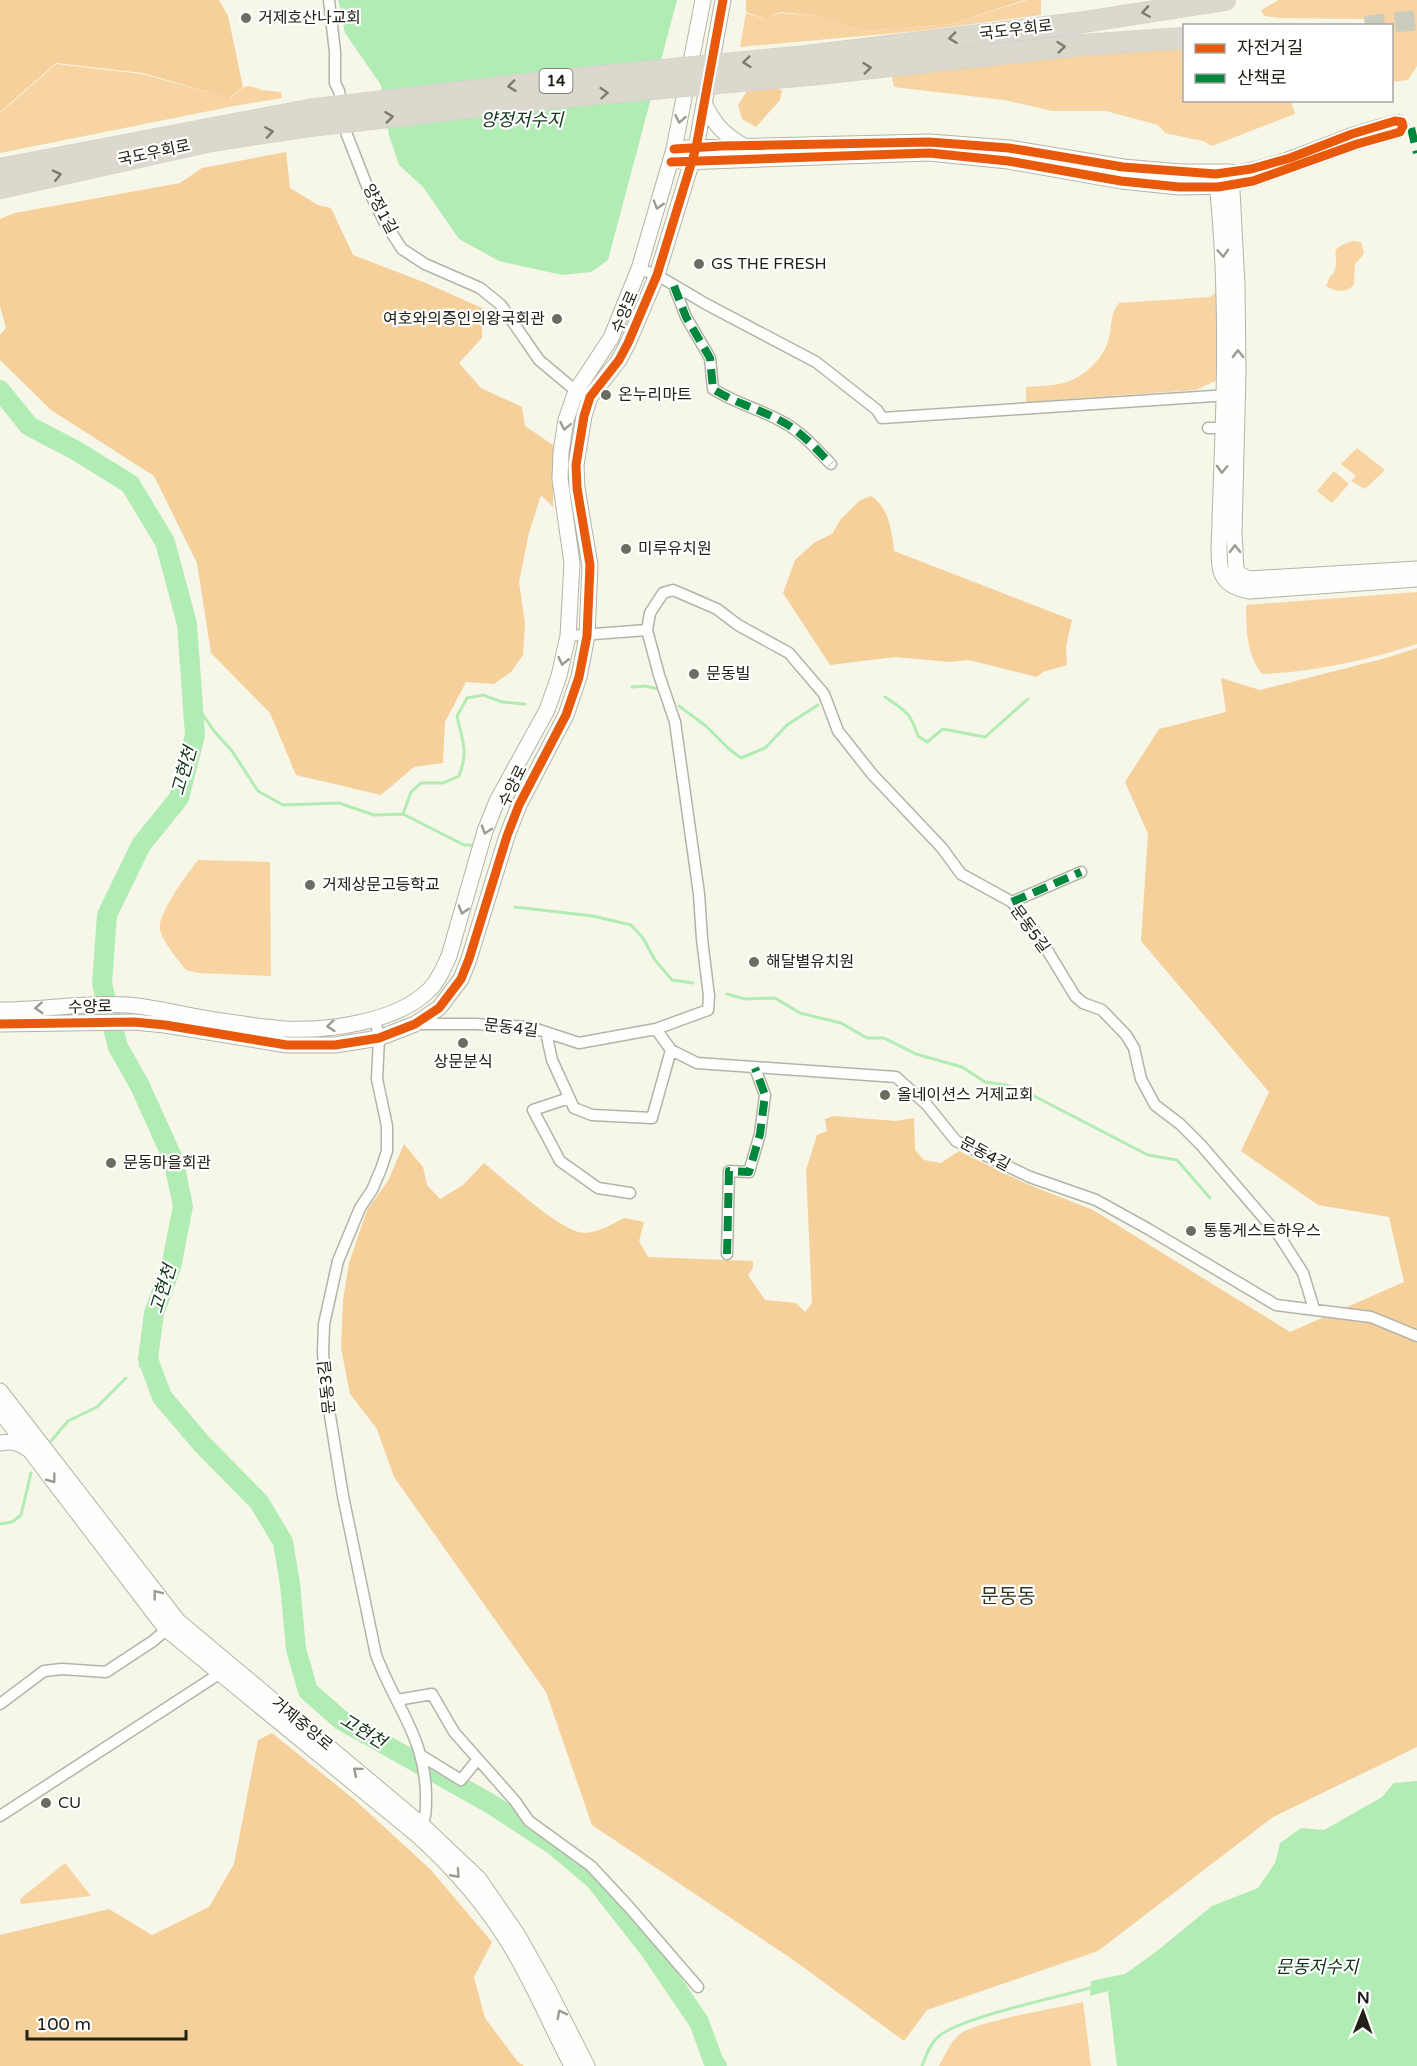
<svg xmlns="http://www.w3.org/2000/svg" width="1417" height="2066" font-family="'Varela Round','Noto Sans KR',sans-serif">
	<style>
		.green { fill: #f9d4a3 }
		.forest { fill: #f6d09b }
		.water { fill: #b1ecb5 }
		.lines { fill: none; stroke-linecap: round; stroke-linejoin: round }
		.stream { stroke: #b1ecb5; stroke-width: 3 }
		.river { stroke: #b1ecb5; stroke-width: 20 }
		.highway-tunnel { stroke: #cbccbe; stroke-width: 20; stroke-dasharray: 20 10; stroke-linecap: butt }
		.street-casing { stroke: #b3b4a9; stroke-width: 13 }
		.secondary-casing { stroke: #b3b4a9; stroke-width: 17 }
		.highway-casing { stroke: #d4d4cd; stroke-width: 22 }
		.street { stroke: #fefefc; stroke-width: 10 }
		.secondary { stroke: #fefefc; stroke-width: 15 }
		.highway { stroke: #dcd8cd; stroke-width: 20 }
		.highway-bridge-casing { stroke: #d4d4cd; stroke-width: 22; stroke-linecap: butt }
		.highway-bridge { stroke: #dcd8cd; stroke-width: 20 }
		.quiet { stroke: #00873e; stroke-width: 8; stroke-dasharray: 15 8; stroke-linecap: butt }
		.cycleway-casing { stroke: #fff; stroke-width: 13 }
		.cycleway { stroke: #e8590c; stroke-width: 9 }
		.oneway { stroke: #7e7c72 }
		.oneway2 { stroke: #9b9b95 }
		.poi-dot { fill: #6c6c60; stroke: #fff; stroke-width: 2 }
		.labels { text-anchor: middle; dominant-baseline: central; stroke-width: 4.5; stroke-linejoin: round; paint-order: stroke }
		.shield { fill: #fff; stroke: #64645d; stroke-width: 1.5 }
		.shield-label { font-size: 15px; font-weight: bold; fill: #212117 }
		.poi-label { font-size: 16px; fill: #212117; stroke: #fff; text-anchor: start }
		.street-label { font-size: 16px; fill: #212117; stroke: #fff }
		.water-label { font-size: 18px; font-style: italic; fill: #113317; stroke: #fff }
		.quarter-label { font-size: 20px; fill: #363620; stroke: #fff }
	</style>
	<rect width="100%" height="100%" fill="#f6f7e8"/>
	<path class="green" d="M1027,0H1041V15L919,31L740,47L746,13L768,20L772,15L781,13L816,16L865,31L951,24Z
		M1279,0H1417V66L1408,80L1392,82V26L1372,25L1371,22L1364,19L1279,18L1264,16L1261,10Z
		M1163,46H1184V100L1291,101L1295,114L1212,146L1203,141L1165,133L1158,125L1106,111H1052L1004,100L894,87L892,77L901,71Z
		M56,64L142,74L230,98L244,87L250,86L262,90L281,92L282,98L234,106L0,153V113Z
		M1353,241L1361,242L1364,254L1355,264L1354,285C1346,293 1336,292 1326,286L1330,276L1333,274C1343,254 1323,250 1353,241Z
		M1217,292L1220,375L1215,381L1196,390L1026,402V387C1038,386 1052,386 1064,383C1084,377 1104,359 1109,338C1113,323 1109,316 1119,303L1210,297Z
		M1357,448L1385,470L1365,489L1351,481L1356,476L1341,464Z
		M1334,471L1349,484L1332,503L1317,491Z
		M1417,592V644C1368,660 1314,672 1262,674C1247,656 1246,628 1246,605Z
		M198,860L270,862L271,976L198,973L186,970C177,958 164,944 160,930C157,914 188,873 198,860Z
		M65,1863L91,1896L21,1904L20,1899Z
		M1083,2002L1091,2066H939C945,2055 950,2042 960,2034C977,2021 1058,2008 1083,2002Z"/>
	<path class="forest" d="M0,0H219L228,16L243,87L229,98L143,73L56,63L0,112Z
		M746,0H1024L951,24L865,31L816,16L781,12L771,15L768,20L746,12Z
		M745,87H775L782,91L780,100L756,127L742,119L738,105L747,91Z
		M286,152L290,188L318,205L331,208L353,255L426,283L482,308V338L459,363L481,388L522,407L525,426L553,445V507L541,495L529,533L519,582L525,623L523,655L511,672L494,684L466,682L445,722L443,763L414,767L381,795L296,775L270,713L211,653L197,563L154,476L51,410L0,360V335L6,328L0,306V219L15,213L180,183L202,168Z
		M871,496C889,507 892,532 894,551L1072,620L1066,646L1067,665L1043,672L1037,677L969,660L950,662L895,657L830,665L783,593L795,560L815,542L832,534L841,519L859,501Z
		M1417,648V1747L1273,1817L1098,1951L927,2010L904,2041L792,1959L592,1825L546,1692L394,1477L377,1429L350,1394L341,1348L343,1300L349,1263L367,1210L388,1181L404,1144L423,1167L427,1185L440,1199L463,1185L484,1163C504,1179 561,1232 584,1233C597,1233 613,1224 624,1218L644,1222L639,1241L648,1257L753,1261V1268L748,1275L765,1300L796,1303L805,1312L812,1303L806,1170L817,1135L827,1131L825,1119L833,1116L896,1121L914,1118L915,1150L924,1160L941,1163L959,1151L1027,1184L1093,1210L1290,1332L1404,1282L1389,1217L1318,1205L1241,1151L1269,1092L1141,941L1148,834L1125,782L1159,729L1226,712L1221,678L1260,690L1386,658Z
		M272,1733L356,1801L430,1869L492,1942L474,1977L485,2018L518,2062L524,2066H0V1935L109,1909L152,1935L209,1907L234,1864L258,1740Z"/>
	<path class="water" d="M338,0H677L608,260L591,272L562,275L499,261L459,239L423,187L399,165L389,135L381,85L345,33Z
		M1417,1781V2066H1117L1108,1991L1090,1996L1091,1981L1125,1974L1157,1951L1212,1906L1258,1888L1275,1863L1280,1843L1301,1828L1324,1830L1382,1797L1394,1783Z"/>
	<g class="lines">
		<path class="stream" d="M632,687L645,686L659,689
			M885,697C906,711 910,712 918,736L927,742L943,729L985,737L1028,699
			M192,699L214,731L232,751L258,791L283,805L339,803L374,815L403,814L464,845H474
			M679,706L706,726L729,749L741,758L765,748L787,725L818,705
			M403,814L411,792L421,783H443L459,776C469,750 462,741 457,716L467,698L483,695L502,702L525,704
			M515,907L593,916L631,925L643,938L655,960L672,980L693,983
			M727,994L745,999L775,998L800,1013L841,1023L867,1038H884L916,1054L962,1067L985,1082L1006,1085L1032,1095L1148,1155L1177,1160L1210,1198
			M140,1366L148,1359
			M51,1441L68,1421L97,1407L126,1378
			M0,1524L12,1522L21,1515L31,1473
			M713,2066L714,2063
			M922,2066C926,2056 929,2045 937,2038C956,2018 1059,1997 1090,1988"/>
		<path class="river" d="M0,390L29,426L75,450L130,484L165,542L187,624L195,735L179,798L141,845L107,915L102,984L118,1047L140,1086L173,1159L183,1206L171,1267L154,1313L148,1359L162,1397L202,1444L259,1502L283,1542L290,1584L296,1649L308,1691L341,1720L491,1804L555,1846L596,1881L650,1950L699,2022L714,2063L717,2066"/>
		<path class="highway-tunnel" d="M1365,26L1417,20"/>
		<g class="street-casing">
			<path id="street" d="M329,0L335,52V83L339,91L347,135L369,191L385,223L402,249L425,264L480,288L501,305L539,360L576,391L582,394
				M1231,172C1274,166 1311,149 1350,134C1365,129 1380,125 1395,121H1400L1403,125L1400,132L1357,144L1253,181L1233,185
				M639,269L657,275L706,304L816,362L877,410L882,418L1229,395
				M674,286L686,317L710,358L713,389C735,403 759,409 781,421C801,431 816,449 831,464
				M1208,428H1228
				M647,630L650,613L663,593L673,590L717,609L738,625L789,653L824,694L838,731L872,774L942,848L961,874L1012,902L1041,940L1075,996L1083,1003L1102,1010L1126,1035L1134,1048L1141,1079L1155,1105L1180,1124L1201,1145L1280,1237L1303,1273L1314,1309
				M568,636L647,630L659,675L675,722L699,894L702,939L709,996L708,1010L656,1029
				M1012,902L1081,872
				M375,1018L379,1038L377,1079L387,1126V1151L381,1169L372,1190L360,1208L338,1261L324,1324L323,1353L326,1391L343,1496L376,1655C396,1708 426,1738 426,1798C426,1809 426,1821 419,1830
				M415,1024H475L530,1027L579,1043L656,1029L671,1050L697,1063L896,1077L927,1105L956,1141L1030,1177L1096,1200L1150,1230L1276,1305L1371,1317L1417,1336
				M546,1032L552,1060L574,1108L592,1115L652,1118L671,1050
				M569,1098L533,1110L560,1161L598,1188L630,1193
				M727,1254L729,1171L749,1172L760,1134L765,1095L755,1068
				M397,1700L432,1694L454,1732L515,1801L529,1821L591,1866L629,1907L698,1987
				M0,1704L44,1671L62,1669L106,1672L153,1641L172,1625
				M422,1756L461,1780L477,1760
				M0,1816L219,1674L223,1670"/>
		</g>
		<g class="secondary-casing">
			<path id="secondary" d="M705,105C715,125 724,135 744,146
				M686,148L929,142L1009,148L1123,167L1180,172H1231L1237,285L1238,373L1234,533L1236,569L1239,574L1249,579L1417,569
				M683,162L929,153L1008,161L1121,181L1179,187L1226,186
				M1216,174C1226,260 1226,347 1223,434C1222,463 1221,492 1220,520C1220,536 1217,555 1221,571C1225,584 1236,588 1249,591L1417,579
				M0,1010C43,1010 85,1002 128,1005C155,1007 182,1015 209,1019C234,1023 260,1027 286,1029C329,1031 396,1022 428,991C438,982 444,967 449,956L485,831L497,801L547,710L559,676L568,636L572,563L560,479L561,452L566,420L576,391L611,338L639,269L674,149L703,0
				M0,1024L134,1022L165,1025L287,1045H335L379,1038L415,1024L439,1008L461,979L469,959L507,836L519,805L566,715L579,677L587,636L590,565L577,488L576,465L584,416L590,397L619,360L628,343L657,275L696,148L723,0
				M0,1391L178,1621L422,1825L479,1879L517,1934L548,1989L587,2066
				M0,1411L166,1629L416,1834C454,1868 487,1906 513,1950C535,1987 552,2028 572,2066
				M0,1443C12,1441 18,1442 28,1449"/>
		</g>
		<g class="highway-casing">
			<path id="highway" d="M806,56L1078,23L1225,0
				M809,75L1082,45L1184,38
				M0,169L308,110
				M0,188L211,141L310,126"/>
		</g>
		<use href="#street" class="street"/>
		<use href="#secondary" class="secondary"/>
		<use href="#highway" class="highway"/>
		<g class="highway-bridge-casing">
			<path id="highway-bridge" d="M308,110L561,80L806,56
				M310,126L563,97L809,75"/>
		</g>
		<use href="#highway-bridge" class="highway-bridge"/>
		<path class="quiet" d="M1411,128L1417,153
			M674,286L686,317L710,358L713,389C735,403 759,409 781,421C801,431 816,449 831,464
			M1012,902L1081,872
			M727,1254L729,1171L749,1172L760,1134L765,1095L755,1068"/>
		<g class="cycleway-casing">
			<path id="cycleway" d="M671,162L929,153L1008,161L1121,181L1179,187H1218L1253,181L1357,144L1400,132L1403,126L1402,122L1395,121L1352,134L1290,158L1251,169L1216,174L1123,167L1009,148L929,142L721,146L674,149
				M0,1024L134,1022L165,1025L287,1045H335L379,1038L415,1024L439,1008L461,979L469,959L507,836L519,805L566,715L579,677L587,636L590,565L577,488L576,465L584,416L590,397L619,360L628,343L657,275L696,148L723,0"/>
		</g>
		<use href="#cycleway" class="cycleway"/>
	</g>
	<defs><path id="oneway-chevron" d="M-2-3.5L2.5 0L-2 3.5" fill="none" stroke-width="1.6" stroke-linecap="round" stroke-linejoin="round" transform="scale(1.5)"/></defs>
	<g class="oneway">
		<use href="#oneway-chevron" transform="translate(1146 12) rotate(171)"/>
		<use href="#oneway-chevron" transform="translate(953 38) rotate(173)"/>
		<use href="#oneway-chevron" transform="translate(1061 47) rotate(-6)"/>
		<use href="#oneway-chevron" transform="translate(747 62) rotate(174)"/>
		<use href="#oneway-chevron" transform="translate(867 68) rotate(-6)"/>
		<use href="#oneway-chevron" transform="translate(512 86) rotate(173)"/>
		<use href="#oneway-chevron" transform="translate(604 93) rotate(-5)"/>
		<use href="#oneway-chevron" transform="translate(389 117) rotate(-7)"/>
		<use href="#oneway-chevron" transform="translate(269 132) rotate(-9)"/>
		<use href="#oneway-chevron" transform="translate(57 175) rotate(-13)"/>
	</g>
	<g class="oneway2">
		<use href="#oneway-chevron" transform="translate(680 119) rotate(100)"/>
		<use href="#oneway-chevron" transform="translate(658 205) rotate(107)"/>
		<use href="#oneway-chevron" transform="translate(1223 253) rotate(87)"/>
		<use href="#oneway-chevron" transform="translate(1238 354) rotate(-91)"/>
		<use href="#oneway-chevron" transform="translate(565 426) rotate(101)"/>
		<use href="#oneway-chevron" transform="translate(1222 469) rotate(92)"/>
		<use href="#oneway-chevron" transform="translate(1235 549) rotate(-91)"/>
		<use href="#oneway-chevron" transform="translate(563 661) rotate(103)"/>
		<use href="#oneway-chevron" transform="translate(486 830) rotate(108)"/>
		<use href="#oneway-chevron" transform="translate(463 910) rotate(107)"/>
		<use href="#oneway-chevron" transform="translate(39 1008) rotate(176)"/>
		<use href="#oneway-chevron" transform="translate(331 1026) rotate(174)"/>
		<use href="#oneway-chevron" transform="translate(52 1479) rotate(53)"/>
		<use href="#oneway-chevron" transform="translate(157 1594) rotate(-128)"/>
		<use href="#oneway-chevron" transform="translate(357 1771) rotate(-140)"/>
		<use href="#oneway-chevron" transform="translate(456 1874) rotate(48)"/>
		<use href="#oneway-chevron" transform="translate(561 2014) rotate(-117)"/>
	</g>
	<g class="poi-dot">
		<circle cx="246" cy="18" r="6"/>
		<circle cx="699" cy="264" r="6"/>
		<circle cx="557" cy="319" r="6"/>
		<circle cx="606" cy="395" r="6"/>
		<circle cx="626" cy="549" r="6"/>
		<circle cx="694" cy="674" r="6"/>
		<circle cx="310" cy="885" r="6"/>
		<circle cx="754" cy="962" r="6"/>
		<circle cx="463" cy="1043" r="6"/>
		<circle cx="885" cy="1095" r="6"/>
		<circle cx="111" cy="1163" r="6"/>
		<circle cx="1191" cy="1231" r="6"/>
		<circle cx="46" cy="1803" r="6"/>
	</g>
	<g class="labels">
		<rect class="shield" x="539.5" y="69" width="33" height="24" rx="4.5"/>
		<g class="shield-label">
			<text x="556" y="81">14</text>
		</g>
		<g class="poi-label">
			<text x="258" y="18">거제호산나교회</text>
			<text x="711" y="264">GS THE FRESH</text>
			<text x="545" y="319" text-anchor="end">여호와의증인의왕국회관</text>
			<text x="618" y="395">온누리마트</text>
			<text x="638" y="549">미루유치원</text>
			<text x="706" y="674">문동빌</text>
			<text x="322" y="885">거제상문고등학교</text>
			<text x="766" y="962">해달별유치원</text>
			<text x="463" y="1062" text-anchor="middle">상문분식</text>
			<text x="897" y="1095">올네이션스 거제교회</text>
			<text x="123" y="1163">문동마을회관</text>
			<text x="1203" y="1231">통통게스트하우스</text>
			<text x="58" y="1803">CU</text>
		</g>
		<g class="street-label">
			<text transform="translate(1016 30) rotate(-7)">국도우회로</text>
			<text transform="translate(154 153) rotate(-12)">국도우회로</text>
			<text transform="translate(380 209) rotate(62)">양정1길</text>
			<text transform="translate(625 312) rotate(-67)">수양로</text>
			<text transform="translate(513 786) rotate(-64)">수양로</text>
			<text transform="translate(1030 929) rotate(54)">문동5길</text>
			<text transform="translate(90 1007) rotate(-1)">수양로</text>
			<text transform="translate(511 1028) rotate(7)">문동4길</text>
			<text transform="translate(985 1154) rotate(28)">문동4길</text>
			<text transform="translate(327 1387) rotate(-96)">문동3길</text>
			<text transform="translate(302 1724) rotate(40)">거제중앙로</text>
		</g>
		<g class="water-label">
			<text x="522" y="120">양정저수지</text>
			<text transform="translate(184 771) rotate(-74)">고현천</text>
			<text transform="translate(163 1289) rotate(-73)">고현천</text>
			<text transform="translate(363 1731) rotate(31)">고현천</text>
			<text x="1317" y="1967">문동저수지</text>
		</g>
		<g class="quarter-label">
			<text x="1008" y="1597">문동동</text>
		</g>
	</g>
	<rect x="1183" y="24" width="210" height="78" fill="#ffffff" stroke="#a6a6a2" stroke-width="1.5"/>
	<rect x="1195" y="44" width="30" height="9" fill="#e8590c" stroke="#a6a6a2" stroke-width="1.5"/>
	<text x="1237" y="54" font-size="18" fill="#212117">자전거길</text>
	<rect x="1195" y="74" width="30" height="9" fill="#00873e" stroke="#a6a6a2" stroke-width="1.5"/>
	<text x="1237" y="84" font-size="18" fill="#212117">산책로</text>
	<g transform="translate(1363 2012) rotate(1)" stroke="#ffffff" stroke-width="4.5" paint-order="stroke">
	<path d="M0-4.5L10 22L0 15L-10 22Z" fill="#212117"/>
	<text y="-9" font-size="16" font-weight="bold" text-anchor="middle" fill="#212117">N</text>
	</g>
	<path d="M27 2030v9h159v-9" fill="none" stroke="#212117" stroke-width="3"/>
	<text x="36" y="2030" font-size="18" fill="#212117" stroke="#ffffff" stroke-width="4.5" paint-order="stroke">100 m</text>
</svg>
